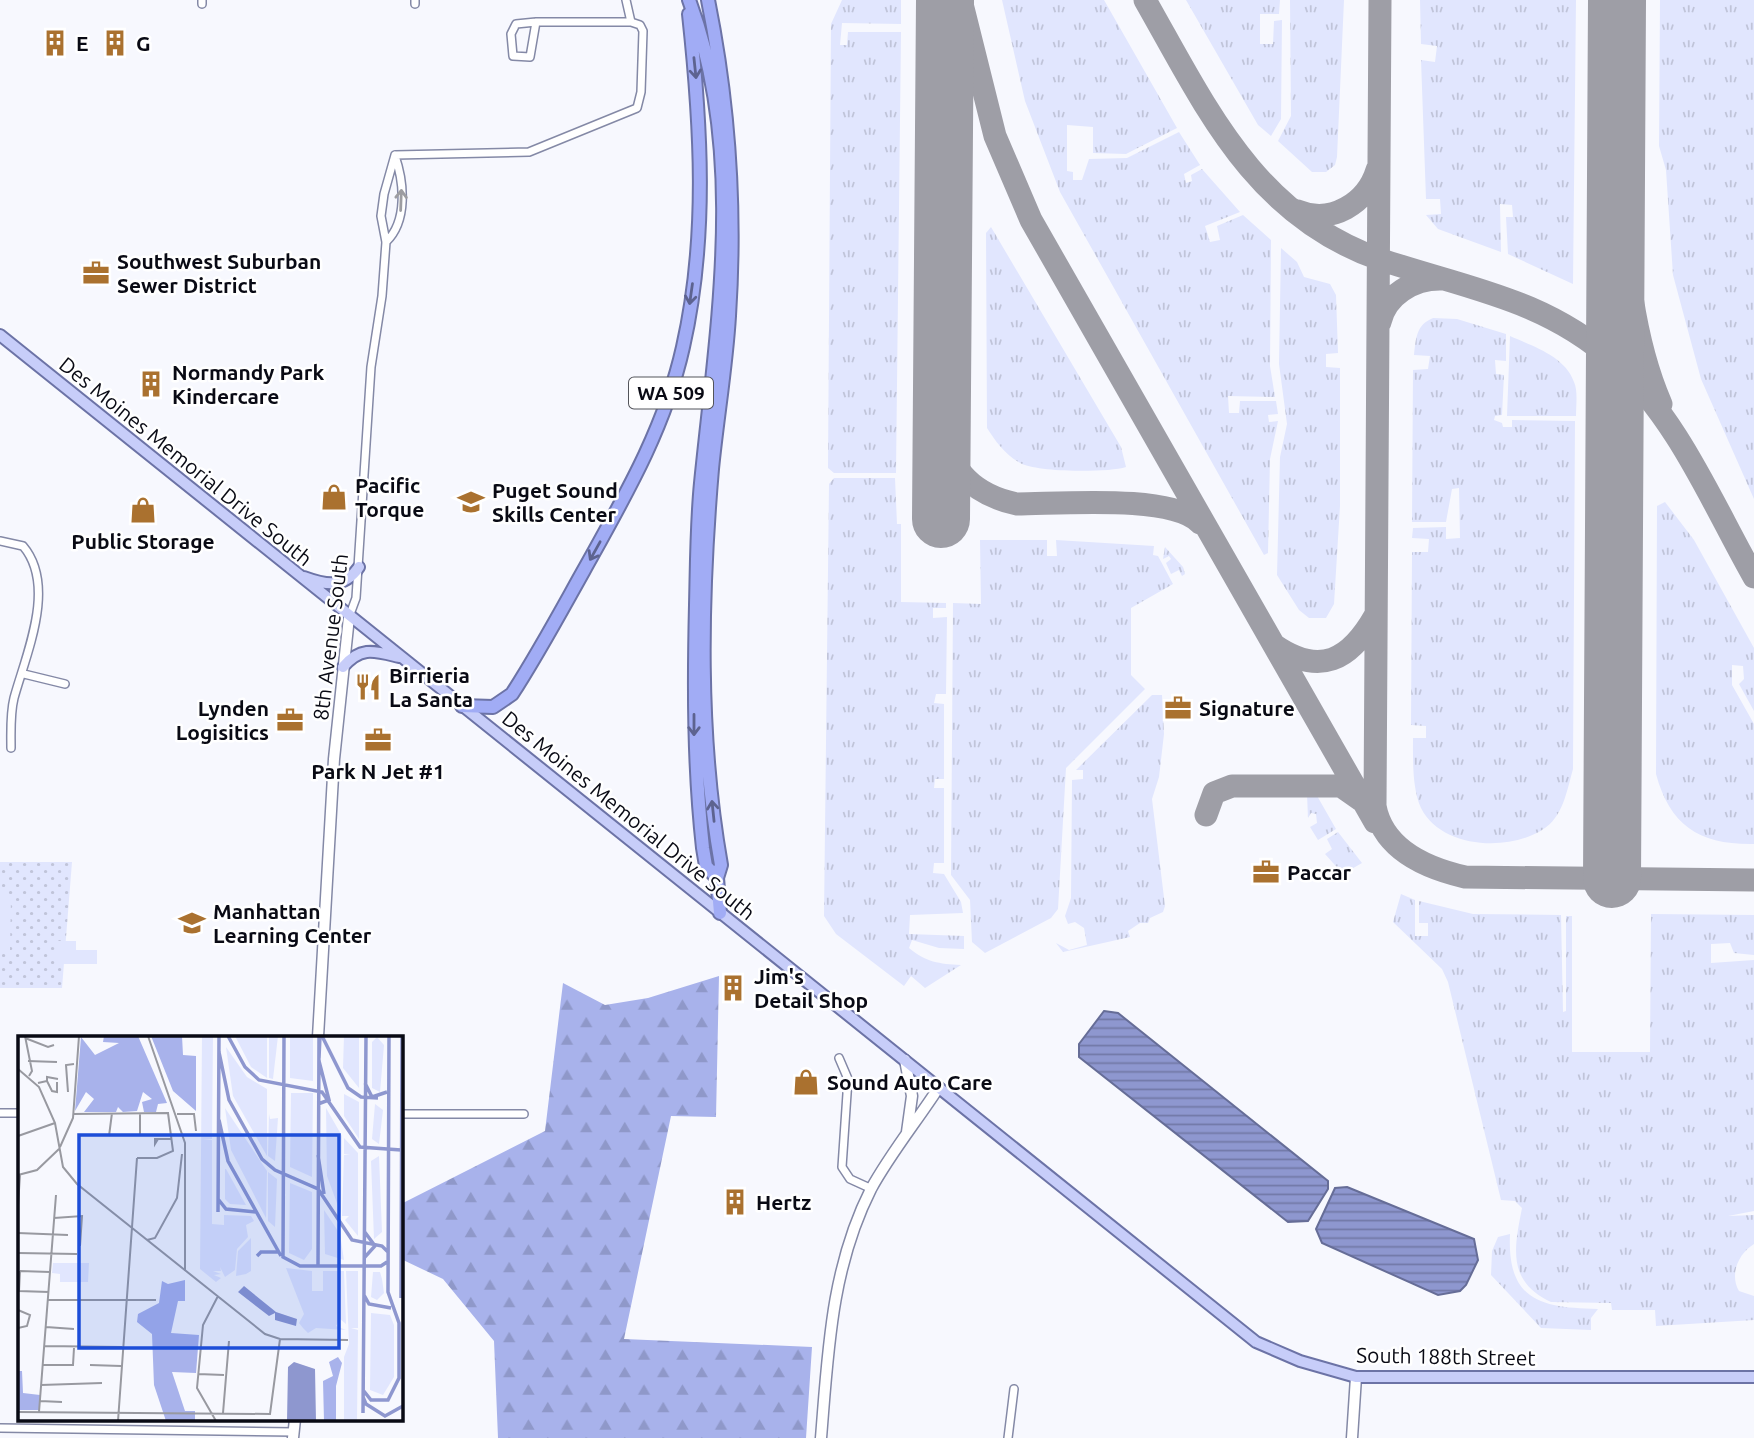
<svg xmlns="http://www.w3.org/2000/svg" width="1754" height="1438" font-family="Ubuntu,sans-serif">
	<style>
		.grass { fill: url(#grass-tufts) }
		.forest { fill: url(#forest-firs) }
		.park { fill: url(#park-dots) }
		.pitch { fill: #e1e6fe }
		.water { fill: url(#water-rules); stroke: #666d97; stroke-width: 2 }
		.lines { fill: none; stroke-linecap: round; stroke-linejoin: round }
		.taxiway { stroke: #9e9ea6; stroke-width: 23 }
		.runway { stroke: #9e9ea6; stroke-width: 58 }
		.street-casing { stroke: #8489a6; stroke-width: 10 }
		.secondary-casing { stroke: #8489a6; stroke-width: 13 }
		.primary-casing { stroke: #6c73a6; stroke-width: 14 }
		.highway-casing { stroke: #6c73a6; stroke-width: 16 }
		.street { stroke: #fff; stroke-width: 7 }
		.secondary { stroke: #fff; stroke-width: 10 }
		.primary { stroke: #c7cdf9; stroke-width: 10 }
		.highway { stroke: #a1acf5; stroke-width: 12 }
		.oneway { stroke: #5d6390 }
		.oneway2 { stroke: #9d9da1 }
		.labels { text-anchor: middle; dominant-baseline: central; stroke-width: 5; stroke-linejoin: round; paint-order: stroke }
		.shield { fill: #fff; stroke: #53545a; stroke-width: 2 }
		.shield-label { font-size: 19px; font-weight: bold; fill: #090a14 }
		.poi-label { font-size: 21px; font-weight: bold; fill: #090a14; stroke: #fff; text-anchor: start }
		.street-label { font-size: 21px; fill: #090a14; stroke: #fff }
		.inset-river { fill: none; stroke: #8e97cf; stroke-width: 3.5 }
		.inset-road { fill: none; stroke: #9899a0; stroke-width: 2 }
		.view { fill: #1d4ed8; fill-opacity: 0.15; stroke: #1d4ed8; stroke-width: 3.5 }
		.inset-edge { fill: none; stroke: #090a14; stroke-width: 3.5 }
	</style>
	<defs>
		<pattern id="grass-tufts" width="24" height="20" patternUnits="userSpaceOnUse" patternTransform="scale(1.75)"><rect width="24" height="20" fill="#e1e6fe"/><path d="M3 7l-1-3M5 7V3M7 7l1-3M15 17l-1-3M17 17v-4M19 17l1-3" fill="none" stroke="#c0c4d9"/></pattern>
		<pattern id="forest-firs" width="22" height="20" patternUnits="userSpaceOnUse" patternTransform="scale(1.75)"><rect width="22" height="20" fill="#a8b2eb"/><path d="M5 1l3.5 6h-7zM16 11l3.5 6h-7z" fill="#8f98c9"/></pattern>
		<pattern id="park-dots" width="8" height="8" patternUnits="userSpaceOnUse" patternTransform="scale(1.75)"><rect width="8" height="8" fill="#e1e6fe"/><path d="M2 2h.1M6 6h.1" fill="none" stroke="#c0c4d9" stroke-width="1.8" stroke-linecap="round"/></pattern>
		<pattern id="water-rules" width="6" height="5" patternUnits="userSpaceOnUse" patternTransform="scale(1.75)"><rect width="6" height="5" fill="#8e97cf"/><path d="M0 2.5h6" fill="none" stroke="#7279a7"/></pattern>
	</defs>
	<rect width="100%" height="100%" fill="#f7f8fe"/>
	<path class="grass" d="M842,0H901V24L842,23L840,45H847L848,32H901L896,473H834L828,468L831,24Z
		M1002,0H1104L1177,128L1126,154L1093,153V127L1067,125V171L1073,172V180H1082L1089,159L1127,158L1179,132L1200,165L1184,174L1186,183L1192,181L1191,175L1202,169L1240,212L1205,226L1210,242L1220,240L1217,226L1243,215L1271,240L1270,366L1275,397L1228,396L1229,413H1239L1240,401H1276L1278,414L1268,415L1269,422L1278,421L1270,459L1268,553L1264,555L1060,192L1025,101Z
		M1186,0H1280L1279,14H1260V44H1273L1274,21L1282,20L1281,119L1271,136L1258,125Z
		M1290,0H1344L1337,157L1335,165L1326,172H1312L1278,141L1291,116Z
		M1420,0H1576L1573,284L1508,254L1506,217H1513L1512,205L1500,204L1501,252L1438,229L1426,215L1441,214L1440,199H1426L1421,60L1435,62L1437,46L1421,44Z
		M1660,0H1754V499L1701,379L1673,275L1666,170L1659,146Z
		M991,227L1121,447L1126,467C1107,473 1040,472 1022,464C1006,456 996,442 987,428L986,233Z
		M1281,248L1297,262L1304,277L1330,284L1336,295L1338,353L1326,354V367L1340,368V506L1334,604L1326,618H1309L1299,610L1277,575L1280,457L1287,424L1279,364Z
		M1433,318L1457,319L1506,334V361L1495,360L1496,374L1504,375L1502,415L1495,416L1494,420L1502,423L1503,427H1512V420L1575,421L1573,769C1567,790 1563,818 1542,830C1507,852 1441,848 1421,808C1412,788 1413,760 1413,738H1426V726L1411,725L1412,552H1428L1429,539L1412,538L1413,528L1446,527V539L1460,538L1459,488L1452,489L1446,522H1412L1413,370L1428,369L1430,356L1414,355C1416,338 1416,325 1433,318Z
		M1510,336C1532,346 1565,356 1574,382C1578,391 1576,405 1576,416H1507Z
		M834,478H895L897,524H901V602L946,603V608H933V618L947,617L946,694H936L934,703L944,704V779H935L934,788H944V863H934L933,873L944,874L961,902L963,913L910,915L909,934L964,936V949L939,948L912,940L909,948C926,962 939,964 961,965L925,988L911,976L904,986L836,934L824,916L829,484Z
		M1665,502L1694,540L1754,648V711L1739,684L1744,679L1743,666L1732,665V685L1754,724V844C1700,845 1670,826 1656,774L1657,506Z
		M980,540H1047V556H1057L1056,540L1154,546L1153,555L1158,556L1173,584L1131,608V675L1145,689L1066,768L1058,909L1051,918L985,953L972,942L970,900L951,875L953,603L981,604Z
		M1165,547L1183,567L1185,574L1182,576L1179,570L1171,574L1166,563L1171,559L1169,556L1163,559Z
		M1152,695H1162L1164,734L1159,777L1152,799L1165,906L1163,912L1150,918L1148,923H1140L1128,931L1130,937L1063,952L1056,943L1069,950L1087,945L1084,928L1075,922L1068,924L1065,916L1071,898L1072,780L1083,779V770H1076Z
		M1307,794H1316L1336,829L1318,840L1310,827L1317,823L1316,814L1311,813L1308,818Z
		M1338,832L1362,863L1343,874L1325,854L1332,849L1327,839Z
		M1401,894L1415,900V936H1428V923H1419V901L1473,914L1561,915L1563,1012L1566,1011V916H1572V1052H1650L1651,914L1754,915V955L1734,953L1730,943L1711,944V963L1754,960V1211L1728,1216L1754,1215V1244C1739,1253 1729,1274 1739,1291L1754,1296V1320L1656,1326L1655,1310H1612L1611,1303L1551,1302C1507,1281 1514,1249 1522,1208L1515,1201L1501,1200L1448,982L1442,969L1393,922Z
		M1510,1234C1507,1301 1541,1308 1598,1309L1591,1318V1330L1541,1328L1491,1275L1492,1251L1498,1237Z"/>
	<path class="forest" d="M719,976L716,1117L671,1116L624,1339L812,1347L806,1438H498L494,1341L443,1279L401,1259V1204L545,1131L563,983L605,1005L648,998Z"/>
	<path class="park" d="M0,862H72L62,988H0Z"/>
	<path class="pitch" d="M0,896L11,897L10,950H0Z
		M57,941H76V950H97V964H57Z"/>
	<path class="water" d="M1104,1011L1118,1013L1328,1181V1189L1308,1221L1288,1222L1079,1057V1044Z
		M1347,1187L1474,1239L1478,1260L1466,1285L1460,1291L1438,1295L1322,1243L1316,1229L1335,1188Z"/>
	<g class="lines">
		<path class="taxiway" d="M961,0L995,136L1031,220L1375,822
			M1145,0C1206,107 1254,215 1379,259C1464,288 1544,298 1614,361C1678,418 1713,505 1754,577
			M1380,0L1375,806C1383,850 1426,868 1465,877L1754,880
			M1617,135C1625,224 1625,321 1661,404
			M1298,211C1331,225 1367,203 1377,170
			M1380,322C1386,295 1413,279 1440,279
			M942,428C950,471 974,495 1017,504C1059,504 1172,494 1200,523
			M1274,645C1320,677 1350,660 1375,616
			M1206,815L1214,793L1232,786H1341L1361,800"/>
		<path class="runway" d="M941,519L945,0
			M1612,879L1617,0"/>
		<g class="street-casing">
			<path id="street" d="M415,0V4
				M202,4V0
				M536,22L530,57L513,56L511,34L516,24L536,22H631
				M395,155L529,152L637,108L641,92L643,31L640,25L631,22L626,0
				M386,242C408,221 404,182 395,156
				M0,541L23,546C57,586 26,654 14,698C10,714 11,732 11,748
				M349,617L356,598L371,367L382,296L386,242L381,216L384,194L395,155
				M24,674L65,684
				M839,1058L848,1079L842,1167L850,1179L872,1189
				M0,1113H19
				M401,1114H524
				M0,1428L294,1432
				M1008,1438L1014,1389"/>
		</g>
		<g class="secondary-casing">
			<path id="secondary" d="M318,1037L334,759L349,617
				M905,1060L912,1096L907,1132
				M293,1438L295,1419
				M821,1438C828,1352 831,1268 871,1189C890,1154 917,1121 939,1087
				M1352,1438L1356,1377"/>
		</g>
		<g class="primary-casing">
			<path id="primary" d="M0,335L1256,1342L1300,1361L1356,1377H1754
				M304,577C326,585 344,589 359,567
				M343,667C361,646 374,651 399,657"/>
		</g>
		<g class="highway-casing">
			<path id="highway" d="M689,0C747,154 717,324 701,483C697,523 697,564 696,605C694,687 694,766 703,848L706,866L717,878
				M708,0C729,104 736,210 729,316C726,367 717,418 712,469C701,599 698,735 721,865L717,878L720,913
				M462,706L493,707L512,694C538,654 561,611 584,570C624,498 665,428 683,347C708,237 701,125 689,14"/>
		</g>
		<use href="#street" class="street"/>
		<use href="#secondary" class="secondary"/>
		<use href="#primary" class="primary"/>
		<use href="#highway" class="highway"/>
	</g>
	<defs><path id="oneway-shaft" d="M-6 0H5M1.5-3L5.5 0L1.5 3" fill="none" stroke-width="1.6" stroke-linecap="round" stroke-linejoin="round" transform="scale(1.75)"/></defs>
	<g class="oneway">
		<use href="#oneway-shaft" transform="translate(695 68) rotate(84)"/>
		<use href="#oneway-shaft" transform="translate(691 294) rotate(98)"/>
		<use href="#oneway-shaft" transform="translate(595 551) rotate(119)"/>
		<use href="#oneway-shaft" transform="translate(694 725) rotate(90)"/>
		<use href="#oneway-shaft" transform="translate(713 811) rotate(-96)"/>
	</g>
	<use class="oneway2" href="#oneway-shaft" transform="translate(401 200) rotate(-88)"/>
	<defs>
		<g id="building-bare" transform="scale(2.1)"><path d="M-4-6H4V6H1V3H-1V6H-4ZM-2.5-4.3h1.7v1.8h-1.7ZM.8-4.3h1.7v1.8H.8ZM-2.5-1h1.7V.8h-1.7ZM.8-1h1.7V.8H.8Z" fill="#aa712f" stroke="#fff" stroke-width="2.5" paint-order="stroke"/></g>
		<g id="office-bare" transform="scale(2.1)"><path d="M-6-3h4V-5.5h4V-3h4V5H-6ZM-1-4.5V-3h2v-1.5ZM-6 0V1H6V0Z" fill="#aa712f" stroke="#fff" stroke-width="2.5" paint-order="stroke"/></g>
		<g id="shop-bare" transform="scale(2.1)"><path d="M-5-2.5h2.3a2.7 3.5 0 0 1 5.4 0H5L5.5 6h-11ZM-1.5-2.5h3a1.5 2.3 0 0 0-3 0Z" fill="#aa712f" stroke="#fff" stroke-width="2.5" paint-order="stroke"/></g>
		<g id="school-bare" transform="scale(2.1)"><path d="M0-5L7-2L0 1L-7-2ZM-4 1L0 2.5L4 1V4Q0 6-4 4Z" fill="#aa712f" stroke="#fff" stroke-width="2.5" paint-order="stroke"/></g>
		<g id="restaurant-bare" transform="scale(2.1)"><path d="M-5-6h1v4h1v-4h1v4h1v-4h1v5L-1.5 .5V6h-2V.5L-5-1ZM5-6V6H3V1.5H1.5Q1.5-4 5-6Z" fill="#aa712f" stroke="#fff" stroke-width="2.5" paint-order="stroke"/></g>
	</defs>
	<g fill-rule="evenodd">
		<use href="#building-bare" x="55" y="43"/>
		<use href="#building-bare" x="115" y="43"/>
		<use href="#office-bare" x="96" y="273"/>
		<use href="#building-bare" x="151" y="384"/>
		<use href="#shop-bare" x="334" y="497"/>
		<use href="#school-bare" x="471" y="502"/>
		<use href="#shop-bare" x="143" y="510"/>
		<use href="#restaurant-bare" x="368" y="687"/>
		<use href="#office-bare" x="1178" y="708"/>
		<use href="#office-bare" x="290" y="720"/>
		<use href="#office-bare" x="378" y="740"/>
		<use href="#office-bare" x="1266" y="872"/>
		<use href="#school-bare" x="192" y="923"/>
		<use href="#building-bare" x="733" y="988"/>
		<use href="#shop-bare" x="806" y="1082"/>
		<use href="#building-bare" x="735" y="1202"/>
	</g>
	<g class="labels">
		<rect class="shield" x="629" y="377.5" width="84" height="31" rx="5"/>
		<g class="shield-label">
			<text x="671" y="393">WA 509</text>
		</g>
		<g class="poi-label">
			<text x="76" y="43">E</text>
			<text x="136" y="43">G</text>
			<text x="117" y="261">Southwest Suburban<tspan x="117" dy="24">Sewer District</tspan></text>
			<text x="172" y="372">Normandy Park<tspan x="172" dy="24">Kindercare</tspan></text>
			<text x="355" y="485">Pacific<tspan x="355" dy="24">Torque</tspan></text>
			<text x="492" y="490">Puget Sound<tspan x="492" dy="24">Skills Center</tspan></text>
			<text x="143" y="541" text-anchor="middle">Public Storage</text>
			<text x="389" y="675">Birrieria<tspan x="389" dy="24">La Santa</tspan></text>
			<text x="269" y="708" text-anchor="end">Lynden<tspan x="269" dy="24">Logisitics</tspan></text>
			<text x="1199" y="708">Signature</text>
			<text x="378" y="771" text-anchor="middle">Park N Jet #1</text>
			<text x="1287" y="872">Paccar</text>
			<text x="213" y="911">Manhattan<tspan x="213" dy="24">Learning Center</tspan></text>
			<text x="754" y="976">Jim's<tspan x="754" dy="24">Detail Shop</tspan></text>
			<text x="827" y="1082">Sound Auto Care</text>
			<text x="756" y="1202">Hertz</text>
		</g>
		<g class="street-label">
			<text transform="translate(186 461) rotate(39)">Des Moines Memorial Drive South</text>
			<text transform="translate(330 637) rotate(-83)">8th Avenue South</text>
			<text transform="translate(629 815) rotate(39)">Des Moines Memorial Drive South</text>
			<text transform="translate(1446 1356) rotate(1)">South 188th Street</text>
		</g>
	</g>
	<g transform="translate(18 1036)">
		<rect width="385" height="385" fill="#f7f8fe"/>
		<path d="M184,0H195L194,103L185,104H194V188L206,189V179L233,180L236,185L228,189L230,201L219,213L217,234L207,241L202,231L203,235H195L203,238L196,239L203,242L198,246L182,233ZM217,0H249V42L233,31ZM251,0H260L255,43L251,42ZM272,0H295V45L272,42ZM326,0H341V52L325,32ZM359,1L366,9L362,56L354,52V6ZM208,11L229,41L249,53V120L215,60ZM273,57H295L294,141L272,131ZM326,58L341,66V103L326,80ZM357,68L365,74L361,108L354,103ZM207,72L249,135L248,182L213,114ZM308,72L324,100L323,178L309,140ZM251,78L252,83L260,82L257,125L250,120ZM326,102L340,117V200L327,184L331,180H324L326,119L332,118H326ZM361,120L364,196L356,203L353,125ZM207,133H208L228,169L212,168L207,163ZM250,136L259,143L257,191L250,185ZM272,147L294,156V213L286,224L271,217ZM306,174L322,198L326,224L307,218ZM233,202V235L228,238L218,240L220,215ZM268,232L294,235V255H305V235H326L328,288L322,283L318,290L328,294L298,292L290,297L285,292L281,287L286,278ZM328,235H340V292H333L340,294L339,385H326V321L331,308ZM355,236H362L364,243L366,257L359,264L353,261ZM353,277L372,279L376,289V341L365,359L352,354Z" fill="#e1e6fe"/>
		<path d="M86,0H120L149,67L140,68L138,76H126L124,66L134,63L125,56L119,75L105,76L100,71L98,76H66L76,63L68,56L57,75L63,1L77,19L101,7L85,6ZM133,0H164L165,19L178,20V75L155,55ZM167,244V265H160L153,297L181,299L178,337L154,336L167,375H177V385H148L136,349L134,298L119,286L120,278L141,267L144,245L150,248ZM320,321L324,327L318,350V385H306L305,345L315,340L311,326ZM0,335H4L5,357L22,359L21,374H0Z" fill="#a8b2eb"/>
		<path d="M35,227H71L70,246H42V238L34,237Z" fill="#e1e6fe"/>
		<path d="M226,250L258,276L279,283L278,290L257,284V277L251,280L220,256ZM276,326L297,333L298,385H269L270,331Z" fill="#8e97cf"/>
		<path class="inset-river" d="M210,0L227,31L241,44L304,56L342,111L383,114M266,0L265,221L282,230H363L369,226M304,0L330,52L343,61L360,62M201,16L211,64L244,123L257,134L300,153L334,204L364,210L370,216M301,22L302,0M347,47L354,61L369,56M300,68L311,64L301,25M201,84L210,125L263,220M300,119L306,158M200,163L208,173L238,176M200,176L201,0M239,220L243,216H261M346,222L357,210L346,195M300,230L301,0M346,259L351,268L373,272M383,262L384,0M345,354L353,364H370L381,342V287L370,256L371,0M345,361L348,368L367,380L385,370M345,377L348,0"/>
		<path class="inset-road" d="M7,0L14,35L11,40M130,0L167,107V235M7,2L30,11L36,9M10,25L39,26M0,33L21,51L37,87L45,131L59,148L247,298L262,303L330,304M29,45L34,55L39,56V46M20,47L29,45V41L40,43M50,56L48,29L56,28M122,77V100M55,78L151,77M159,78H176L178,95M0,100L37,87M91,100L94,77M140,103L137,108V103H154M42,111L55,82L61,0M119,122H139L155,115L150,77M0,139L19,134L41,113M0,169L2,139M36,182L64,180L62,210M0,197L50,199M129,204L137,202L159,162L164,118M0,217L59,218M2,235L1,255L31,256M2,235L32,236M30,264H138M0,274L12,279L9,290L0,292M28,291L56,293M26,310L104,311M25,329H55L56,312M72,329L103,330M180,338L206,339M23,349L84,347M22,365L44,366M0,376L252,378L262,303M21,376L38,159M205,377L211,305M100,385L119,122M198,385L179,352L185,289L200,260"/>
		<path class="view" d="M61,99H321V312H61Z"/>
		<rect width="385" height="385" class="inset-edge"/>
	</g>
</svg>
